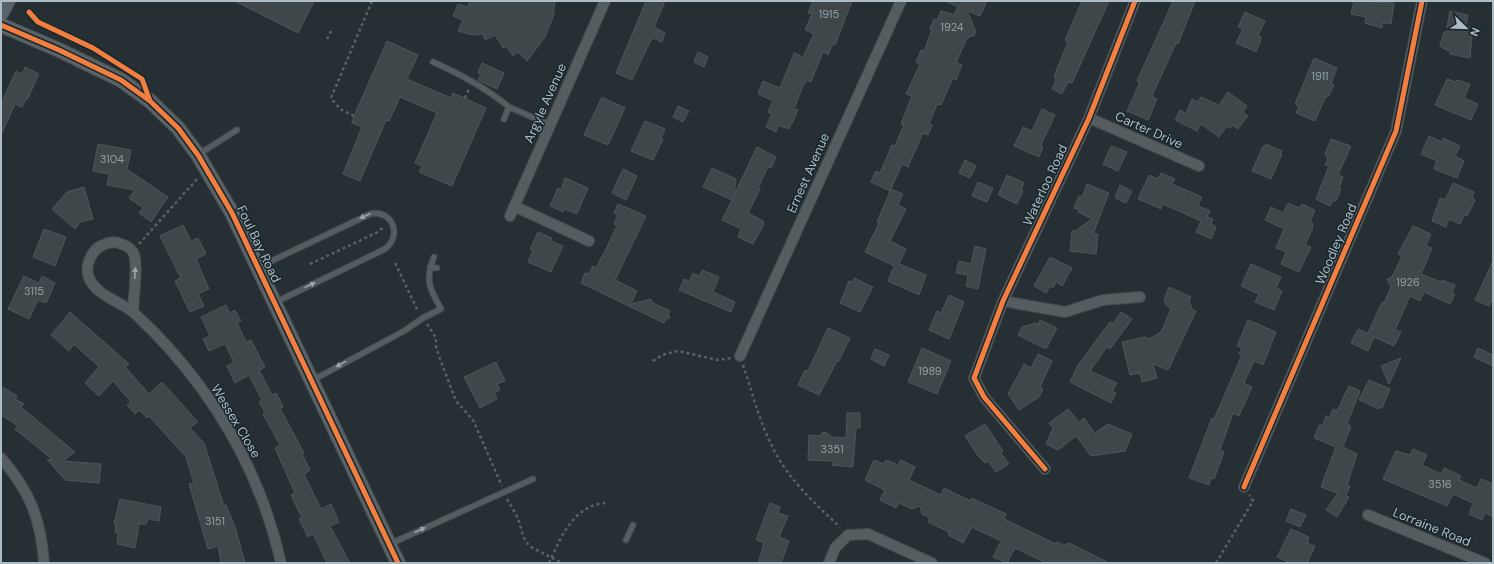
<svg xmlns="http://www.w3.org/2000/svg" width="1494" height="564" font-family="'DM Sans',sans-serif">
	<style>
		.building { fill: #3f474b; stroke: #4d565b }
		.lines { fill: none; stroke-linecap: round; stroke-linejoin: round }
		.lane-casing { stroke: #444a4e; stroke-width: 7 }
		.street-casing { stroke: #444a4e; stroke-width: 12 }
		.secondary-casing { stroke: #444a4e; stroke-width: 16 }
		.path { stroke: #586265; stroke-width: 2.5; stroke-dasharray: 3 3; stroke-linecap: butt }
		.lane { stroke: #565d61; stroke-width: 5 }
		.street { stroke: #565d61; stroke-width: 10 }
		.secondary { stroke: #596266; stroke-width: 14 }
		.cycleway-casing { stroke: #19272d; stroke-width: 8 }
		.cycleway { stroke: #f27e40; stroke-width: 5 }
		.oneway { fill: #98a5ac }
		.labels { text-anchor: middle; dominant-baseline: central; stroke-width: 3; stroke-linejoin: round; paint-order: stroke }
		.number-label { font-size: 11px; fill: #92a0a6 }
		.street-label { font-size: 13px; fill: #aebdc5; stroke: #19272d }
	</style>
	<rect width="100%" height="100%" fill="#262f33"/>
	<path class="building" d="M235,1H314L298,33Z
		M470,1H555L553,17L545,37L527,61L518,52L513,56L506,46L503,48L495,35L485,40L483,34L473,35L458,31L463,20L453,16L458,4L467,7Z
		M646,1H665L654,27L665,33L662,42L653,38L650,42L632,80L616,73Z
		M813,1H852L835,45L833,44L828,55L823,52L811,82L807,80L803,86L794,109L798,110L793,122L788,129L779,125L776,132L766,127L772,114L768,112L773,101L758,94L763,81L780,88L794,53L803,57L814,34L805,30L812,14L808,13Z
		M946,1H987L980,16L967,11L976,32L974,33L975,35L967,38L956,63L962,65L956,80L953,78L941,105L937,104L929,124L932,125L928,135L923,133L908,167L902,164L890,191L871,182L876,171L880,173L892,145L895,146L904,125L901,124L912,96L906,94L920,64L916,62L921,50L924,51L932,30L930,29L934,19L937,20L941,11L954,15L958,7Z
		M1082,1H1109L1072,83L1068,82L1062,94L1052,89L1056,80L1054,76L1068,42L1065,40Z
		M1173,1H1194V4L1178,44L1176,43L1152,96L1157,99L1148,120L1127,111L1140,82L1137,81Z
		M1354,1L1394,3L1391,24L1382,23V28L1365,23L1366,17L1351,14Z
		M1450,11L1468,15L1466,26L1470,27L1468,34L1472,35L1470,58L1450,54V51L1444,49L1440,46L1444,32H1446Z
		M1245,12L1265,21L1258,36L1261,37V40L1256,52L1236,43L1243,29L1238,27Z
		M387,41L418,55L407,79L451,98L453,93L486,108L452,186L419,172L422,166L415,163L437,113L400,97L389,121L386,120L360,181L343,174L362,127L352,123L354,116Z
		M698,52L708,57L704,67L694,62Z
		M1314,58L1337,68L1331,84L1334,85L1328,97L1326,96L1315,121L1296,113L1299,106L1295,104Z
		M482,63L504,73L497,89L478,80L481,74L478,73Z
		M25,67L39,74L27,100L26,99L22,107L15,104L1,135V104L16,71L22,74Z
		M1447,79L1456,82L1457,80L1470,84L1464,98L1478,104L1471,120L1435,105Z
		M1228,92L1247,106L1243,112L1248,116L1238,129L1232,125L1230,128L1227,126L1219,137L1201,124L1197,131L1175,120L1180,110L1186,113L1192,99L1198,102L1201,97L1219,105Z
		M602,97L625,108L608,145L584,135Z
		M678,106L689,111L683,122L673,117Z
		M1042,109L1055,115L1041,145L1043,146L1039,157L1014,146L1023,127L1032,131Z
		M645,121L665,129L661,138L663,139L653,160L631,151Z
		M1429,136L1442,142L1443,138L1460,146L1455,156L1464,161L1457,178L1434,169L1437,161L1421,154Z
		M1331,139L1351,146L1338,175L1343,177L1339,188L1341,189L1336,201L1333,200L1330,206L1316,199L1329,166L1325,165L1328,158L1325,154Z
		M98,144L131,150L127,169L168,197L151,222L139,213L143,208L129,198L135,190L107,185L109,174L93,171Z
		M1266,144L1282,151L1280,154H1282L1271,179L1252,171L1263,146L1264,147Z
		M1111,146L1127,152L1118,171L1103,164Z
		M757,147L776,157L771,168L768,167L758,188L760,189L748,213L763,221L764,224L753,244L738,237L741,229L722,220L732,200L703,187L712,168L736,179L734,195Z
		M965,160L976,166L970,178L959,173Z
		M623,169L637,176L626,200L612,193Z
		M1161,173L1175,179L1172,184L1202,197L1198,206L1210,211L1207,217L1213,219L1211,224L1216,227L1211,239L1196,232L1201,221L1163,204L1161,209L1138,199L1149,175L1158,179Z
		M1007,175L1024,183L1021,190L1023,191L1017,204L998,195Z
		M565,178L588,188L577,214L564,209L563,212L550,206L558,188L561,190Z
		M978,182L993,188L987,202L972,196Z
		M1453,183L1474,192L1472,198L1475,200L1467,216L1464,215L1460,224L1449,219L1446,227L1432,221L1440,198L1445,200Z
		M1087,184L1109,193L1093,234H1098L1096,254L1070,251L1072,231H1075L1092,219L1078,212L1079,210L1074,208L1079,196L1082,197Z
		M1120,185L1132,191L1126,203L1115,198Z
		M84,187L93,219L80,222L75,229L52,209L67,192Z
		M891,189L903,194L898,205L906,209L890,241L906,249L899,264L926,275L919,295L888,281L894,266L865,252L879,223L877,222Z
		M1288,203L1300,208L1302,204L1315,210L1310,222L1313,224L1312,230L1305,245L1311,247L1299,272L1281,264L1286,252L1276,248L1284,229L1265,220L1271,207L1283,213Z
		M618,204L646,216L615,280L637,291L631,304L651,299L653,303L670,311L668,314L670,318L666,319L664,323L581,283L585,273L589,274L593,266L596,268L606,249L617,226L614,224L618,215L614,213Z
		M183,225L191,241L198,238L206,254L196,259L209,289L198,294L204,306L190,312L175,281L181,278L160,236Z
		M1413,226L1431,234L1426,246L1432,248L1421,274L1441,282L1442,280L1455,285L1452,293L1455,294L1450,304L1424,292L1420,301L1410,296L1395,330L1401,332L1394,346L1374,337L1368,351L1351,343L1358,329L1368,333L1382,302L1384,303L1391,287L1387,279L1392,277L1402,256L1398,254Z
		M44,229L66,237L55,266L33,257Z
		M538,232L552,238L551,241L563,246L551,272L528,262L533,250L530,249Z
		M975,246L986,249L978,289L966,286L968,275L956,273L959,261L971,264Z
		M1050,257L1072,268L1062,286L1056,282L1053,288L1050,286L1046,293L1034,286Z
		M1493,261V298L1489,306L1475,300Z
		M1251,264L1281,277L1276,288L1282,291L1274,310L1255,302L1259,294L1241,286Z
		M702,270L719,277L713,292L735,302L731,312L679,290L684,279L689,281L693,273L699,276Z
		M24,276L39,283L42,276L55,283L46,303L38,300L29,319L8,309Z
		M854,278L873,287L860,312L840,303L849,281L853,282Z
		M1169,287L1191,297L1189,301L1192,309L1196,311L1168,370L1153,364L1157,378L1142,382L1140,373L1130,375L1122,342L1145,337L1149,339L1161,332L1171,309L1165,304L1166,301L1164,300Z
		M949,295L964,302L949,339L929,330L937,311L941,313Z
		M226,305L230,313L235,310L241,321L237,323L246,342L251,340L265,367L259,370L272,395L276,393L283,407L280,408L304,453L302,454L310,470L304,474L321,509L331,504L339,522L330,526L350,563H327L313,534L308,537L299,519L302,518L291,495L295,493L275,448L280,445L263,414L265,413L259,402L262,400L249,375L235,383L227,366L234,362L225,344L209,351L203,339L210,336L201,317Z
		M70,312L129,364L125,367L149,394L162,382L198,422L190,428L204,443L224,506L226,505L235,527L245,563H221L218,546L208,549L189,484L194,483L186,457L149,416L147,418L139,410L135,414L127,405L131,402L113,381L99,396L85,383L99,367L74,344L69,351L51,335Z
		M1121,312L1132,319L1110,349L1107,347L1090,371L1117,383L1112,392L1116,393L1111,403L1070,382L1078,365L1110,322L1113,324Z
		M1040,320L1057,328L1046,349L1018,335L1022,327L1036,323L1039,324Z
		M1248,320L1276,332L1263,365L1254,361L1244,383L1252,387L1239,416L1233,413L1220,450L1224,452L1214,479L1211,478L1209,485L1189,478L1212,418L1214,419L1242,355L1239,354L1242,348L1237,346Z
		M828,328L850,338L839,361H837L819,395L798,385L805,370L808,371Z
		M922,348L951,361L937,394L908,382Z
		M1478,348L1493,355V366L1474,357Z
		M875,349L889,355L884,366L871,359Z
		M1038,354L1052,361L1040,387L1043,389L1039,397L1019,410L1008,394L1024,364L1031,368Z
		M1401,358L1389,384L1381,366Z
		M496,362L505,381L497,384L500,390L494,393L497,399L480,408L464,377Z
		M1369,380L1390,389L1382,408L1380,407L1379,409L1359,400Z
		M1,386L17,396L15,399L24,404L21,407L75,452L63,461L101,464L99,483L65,480L47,459L53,460L15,429L18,426L1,415Z
		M1349,386L1360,391L1347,424L1351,426L1343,447L1357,454L1347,485L1350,486L1346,496L1349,497L1337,517L1326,510L1338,493L1321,487L1336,447L1314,438L1319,425L1322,426L1326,416L1330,417L1333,409L1337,411Z
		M1068,409L1079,422L1084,418L1095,433L1108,424L1132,434L1125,451L1091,456L1076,436L1058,450L1046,444L1053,428L1049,423Z
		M847,413H860V428H856L853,467L832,465L833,461L808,460L809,435L819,436L823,432L827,433L832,437L846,438Z
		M985,424L1003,451L1001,453L1009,464L996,472L988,461L985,463L978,456L965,436Z
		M1413,449L1427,455L1422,465L1441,474L1444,468L1461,476L1459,480L1477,488L1481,479L1493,484V517L1485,513L1482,520L1469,514L1473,503L1453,494L1447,506L1383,479L1396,451L1410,455Z
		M874,460L884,464L886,460L898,465L901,460L915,467L909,480L941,495L944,488L971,501L972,498L1006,514L1004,519L1056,544L1057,542L1064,545L1069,543L1109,563H1046L1015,548L1007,563L993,557L1001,541L972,527L963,543L948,535L949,532L928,522L930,518L922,514L920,506L912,509L899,503L896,508L880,500L885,490L865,480Z
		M120,499L161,507L159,521L148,519L146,524H139L135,548L117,544L118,533L115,532L116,524H114Z
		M770,503L780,507L778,513L788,516L779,537L789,541L781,563H758L764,543L756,540Z
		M1291,509L1306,515L1300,527L1286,521Z
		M1291,529L1309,537L1307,543L1315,546L1307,563H1291L1277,557Z"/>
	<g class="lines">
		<g class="lane-casing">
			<path id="lane" d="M433,62C460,74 486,88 509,107
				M504,119L509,107L550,125
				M199,154L237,130
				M259,267L370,214C392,209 403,235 385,249L276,302
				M430,267L437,268
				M313,380L404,331L423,318L441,309C429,288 425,280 434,257
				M626,540L633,525
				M390,544L533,479"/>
		</g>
		<g class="street-casing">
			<path id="street" d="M1089,118L1199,166
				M514,206L589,241
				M510,216L605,1
				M1003,301L1065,312L1103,300L1140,297
				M133,312C133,299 139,262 133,252C130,248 125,245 121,244C115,241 109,242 103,245C92,249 84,266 89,278C97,296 119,301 133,312C140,318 146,325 153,331C217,397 261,474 281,563
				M740,356L901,1
				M1,458C30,491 41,520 44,563
				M1045,469L984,397L974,378L1003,301L1089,118L1135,1
				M1244,487L1396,131L1422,1
				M1368,515L1485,563
				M829,563L835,548L848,535L868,534L932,563"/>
		</g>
		<g class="secondary-casing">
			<path id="secondary" d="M1,14L8,1
				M1,25L59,50L121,80L150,101L178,128L198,155L232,213L398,563"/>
		</g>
		<path class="path" d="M327,39L331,31
			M465,98L469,89
			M354,116L340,109L331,98L372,1
			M139,244L197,179
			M395,263L418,311
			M310,264L376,233L384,227
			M427,324L436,338V347L440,359L456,401L473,420L502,486
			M653,361L662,355L678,351L718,360L731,358
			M743,365C752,391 759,421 772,446C787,478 814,503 840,527
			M507,499L518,518L523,536L529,546L562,563
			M549,563C561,537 573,506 605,503
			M1216,563L1253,501L1249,495"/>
		<use href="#lane" class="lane"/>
		<use href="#street" class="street"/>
		<use href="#secondary" class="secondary"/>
		<g class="cycleway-casing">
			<path id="cycleway" d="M29,12L38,22L93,48L142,79L150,101
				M1,25L59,50L121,80L150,101L178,128L198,155L232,213L398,563
				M1045,469L984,397L974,378L1003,301L1089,118L1135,1
				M1244,487L1396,131L1422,1"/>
		</g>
		<use href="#cycleway" class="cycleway"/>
	</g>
	<defs><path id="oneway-solid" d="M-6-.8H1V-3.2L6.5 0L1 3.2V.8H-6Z"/></defs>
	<g class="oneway">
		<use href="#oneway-solid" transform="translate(365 216) rotate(156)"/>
		<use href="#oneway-solid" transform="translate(135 273) rotate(-87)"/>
		<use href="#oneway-solid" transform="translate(310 285) rotate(-26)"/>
		<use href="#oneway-solid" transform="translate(341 364) rotate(151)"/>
		<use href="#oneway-solid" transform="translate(420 530) rotate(-24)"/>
	</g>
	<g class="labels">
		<g class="number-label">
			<text x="829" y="14">1915</text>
			<text x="952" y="27">1924</text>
			<text x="1320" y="76">1911</text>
			<text x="112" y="159">3104</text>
			<text x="1408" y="282">1926</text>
			<text x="34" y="291">3115</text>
			<text x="930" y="371">1989</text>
			<text x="832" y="449">3351</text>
			<text x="1440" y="484">3516</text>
			<text x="215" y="521">3151</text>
		</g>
		<g class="street-label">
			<text transform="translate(545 103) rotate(-66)">Argyle Avenue</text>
			<text transform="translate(1149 130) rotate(24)">Carter Drive</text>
			<text transform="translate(808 173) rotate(-66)">Ernest Avenue</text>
			<text transform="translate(1045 185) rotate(-65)">Waterloo Road</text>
			<text transform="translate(259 244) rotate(64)">Foul Bay Road</text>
			<text transform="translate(1336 244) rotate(-67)">Woodley Road</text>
			<text transform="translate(236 421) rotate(59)">Wessex Close</text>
			<text transform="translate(1432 527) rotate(22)">Lorraine Road</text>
		</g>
	</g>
	<rect width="1494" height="564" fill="none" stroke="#aebdc5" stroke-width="4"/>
	<g transform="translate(1466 28) rotate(113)" stroke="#19272d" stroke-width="3" paint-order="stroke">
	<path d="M0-3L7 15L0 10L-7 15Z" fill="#aebdc5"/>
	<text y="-6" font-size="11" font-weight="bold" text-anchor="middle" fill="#aebdc5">N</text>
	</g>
</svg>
